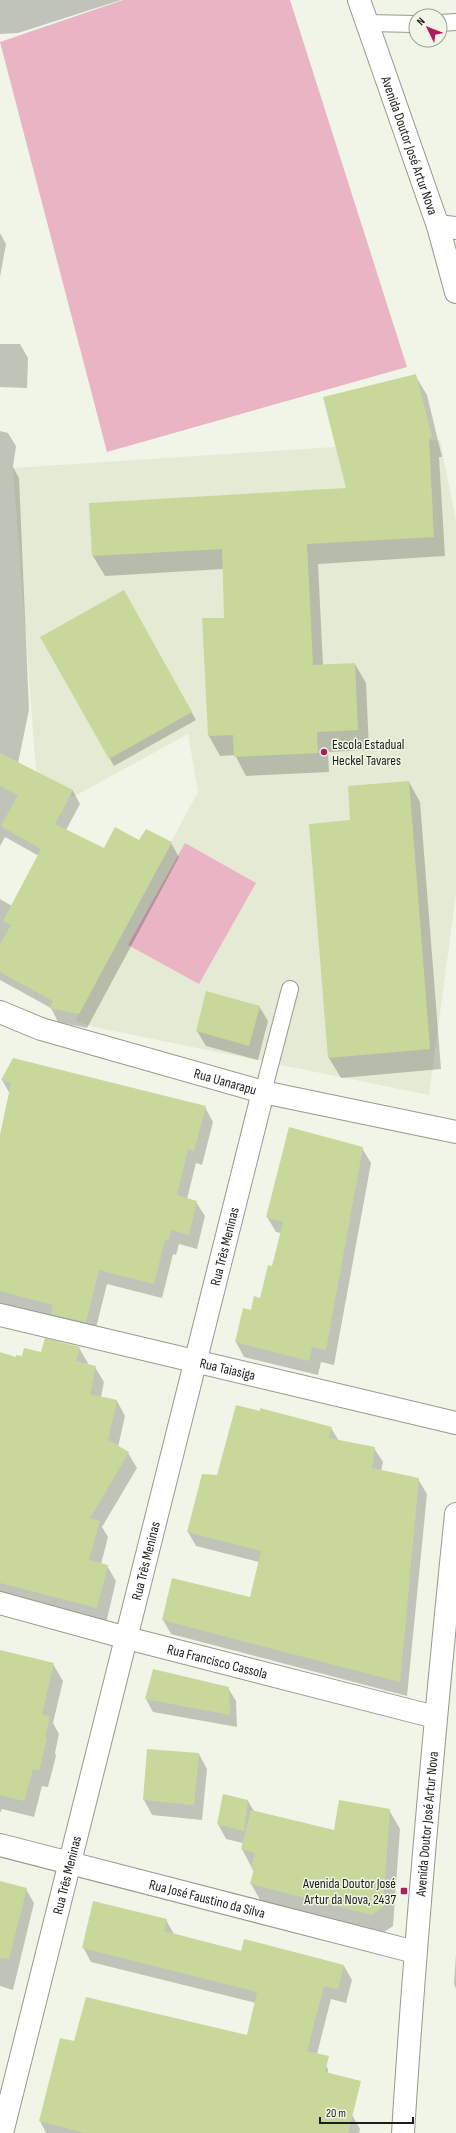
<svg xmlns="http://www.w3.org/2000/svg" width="456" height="2133" font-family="'Sofia Sans Condensed',sans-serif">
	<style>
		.built { fill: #e5ead5 }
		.green { fill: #e9b4c4 }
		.shadow { fill: #0003 }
		.building { fill: #c8d89b }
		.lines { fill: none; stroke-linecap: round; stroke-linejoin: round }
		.lane-casing { stroke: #96998d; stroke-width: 18 }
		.street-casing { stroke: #96998d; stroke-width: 24 }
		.secondary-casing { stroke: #96998d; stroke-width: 24 }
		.lane { stroke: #fff; stroke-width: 16 }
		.street { stroke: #fff; stroke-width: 22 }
		.secondary { stroke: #fff; stroke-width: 22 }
		.poi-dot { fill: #aa1d5e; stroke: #f1f5e7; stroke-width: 1.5 }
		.labels { text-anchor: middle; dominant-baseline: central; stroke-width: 3; stroke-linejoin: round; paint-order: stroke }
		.street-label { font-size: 14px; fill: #1c1e19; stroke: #f1f5e7 }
		.poi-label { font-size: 14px; fill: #1c1e19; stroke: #f1f5e7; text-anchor: start }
	</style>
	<rect width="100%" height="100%" fill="#f1f5e7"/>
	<path class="built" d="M440,440L456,521V895L429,1095L94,1027L75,1021L198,792L188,734L73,797L36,770L13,468Z"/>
	<path class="green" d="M123,0H290L407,367L107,452L0,42Z
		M185,843L256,883L199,984L128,945Z"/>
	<path class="shadow" d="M0,0H121L18,33L0,34Z
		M0,233L6,244L0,277Z
		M0,344H20L28,358L27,388L0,387Z
		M415,375L427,395L442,457H439L445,556L318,564L323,665L355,664L366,683L369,750L328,752L329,772L246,776L235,755L220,756L209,736L225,619L223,569L105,576L93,556L91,504L348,489Z
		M0,431L8,433L16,446L13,467L19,478L29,710L18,763L73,791L80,804L66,830L104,849L140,841L146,830L171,843L179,857L87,1028L58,1022L51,1008L0,980V899L12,906L39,856L5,837L0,846Z
		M124,592L196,720L114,766L42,638Z
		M409,782L420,802L441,1069L341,1078L329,1058L351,821Z
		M207,993L259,1006L268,1021L258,1060L206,1046L197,1031Z
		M2,1080L205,1107L213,1122L202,1165L196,1163L187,1199L196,1202L205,1216L197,1249L179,1244L176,1255L173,1254L162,1298L107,1284L94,1336L53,1317L0,1303V1139L10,1094Z
		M362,1148L371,1163L334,1365L321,1362L318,1375L244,1357L236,1342L252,1311L261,1299L273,1267L281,1233L276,1232L267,1217Z
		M79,1348L88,1363L87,1365L95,1367L104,1382L101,1397L117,1401L125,1416L118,1447L128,1453L137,1468L102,1527L108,1537L101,1564L107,1566L116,1581L106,1623L0,1595V1354L16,1358Z
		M331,1428L339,1441L374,1448L383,1462L381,1471L418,1479L427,1494L407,1696L171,1634L163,1620L251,1598L259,1562L196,1546L188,1532L218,1476Z
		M0,1651L53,1664L63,1681L53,1723L59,1734L55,1753L56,1756L48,1787L42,1786L34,1817L2,1809L0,1813Z
		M228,1688L236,1701L237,1727L153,1712L146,1699Z
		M199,1754L207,1769L202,1820L152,1815L144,1800Z
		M223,1795L248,1801L254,1811L335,1831L389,1810L400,1829L393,1926L383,1933L262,1903L251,1884L254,1872L242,1849L243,1843L226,1839L218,1824Z
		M0,1882L26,1889L34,1903L13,1990L0,1986Z
		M166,1920L174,1934L242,1952L344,1966L352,1980L346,2003L331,1999L317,2054L320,2055L328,2069L325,2113L352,2115L360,2129L359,2133H46L40,2121L61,2039L75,2043L247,2037L256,2003L91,1962L83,1947Z
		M456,1954V1989L454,1984Z"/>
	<path class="building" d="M416,374L432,437L429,438L434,537L307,544L313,665L355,663L358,730L317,732L318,753L234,757L233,735L208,736L202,618H224L222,549L92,556L89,503L346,488L323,397Z
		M124,590L192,712L109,759L40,637Z
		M0,753L73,790L55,824L104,848L115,827L139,840L146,829L172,842L79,1014L49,1008L53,1001L0,972V944L11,925L3,921L41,849L1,826L18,795L0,786Z
		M409,781L430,1049L328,1058L309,824L350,820L348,786Z
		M206,991L260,1006L249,1046L196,1031Z
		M13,1058L206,1106L194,1151L188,1149L177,1195L197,1201L189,1235L171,1230L168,1241L165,1240L154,1284L99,1270L86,1322L51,1314L53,1305L0,1291V1135L11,1083L1,1080Z
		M289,1127L363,1147L326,1350L312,1347L309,1361L235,1342L243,1308L251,1310L254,1296L260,1298L268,1265L272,1266L283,1222L266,1217Z
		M45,1338L80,1347L76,1361L96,1366L90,1394L117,1400L108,1440L129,1452L90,1518L100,1521L89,1560L108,1565L97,1608L0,1583V1352L16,1357V1355L22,1356L24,1348L41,1352Z
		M236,1405L260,1411V1408L332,1427L329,1438L375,1447L372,1468L419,1478L400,1682L162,1620L172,1578L250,1597L261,1551L187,1532L202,1474L217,1475Z
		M0,1650L54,1663L42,1714L50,1716L45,1737L47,1738L39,1771L33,1769L24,1801L0,1795Z
		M153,1669L229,1687L230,1715L145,1699Z
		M147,1749L199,1753L194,1805L143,1800Z
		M223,1794L248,1800L244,1831L217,1824Z
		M339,1800L390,1809L383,1907L372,1915L250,1884L254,1869L251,1868L255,1853L241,1849L251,1810L334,1830Z
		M0,1881L27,1888L9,1959L0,1958Z
		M93,1901L167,1919L164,1931L241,1951L244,1939L344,1965L338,1989L324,1986L307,2051L329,2056L325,2072L361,2081L348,2133H85L39,2121L60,2038L74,2041L86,1997L247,2035L257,1992L82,1948Z"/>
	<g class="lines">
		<g class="lane-casing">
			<path id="lane" d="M367,23L416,24
				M440,23L456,22
				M263,1092L290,989"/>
		</g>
		<g class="street-casing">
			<g id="street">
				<path d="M438,226L456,228"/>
				<path id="s1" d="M0,1012L41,1029L263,1092L456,1132"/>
				<path id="s2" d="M0,1315L456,1423"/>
				<path id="s3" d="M0,1603L127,1638L435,1717"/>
				<path id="s4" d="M0,1845L415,1952"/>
				<path id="s5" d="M2,2133L263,1092"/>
			</g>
		</g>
		<g class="secondary-casing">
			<g id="secondary">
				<path id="s6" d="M359,0L438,226L456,292"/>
				<path id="s7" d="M403,2133C416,1926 435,1720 456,1514"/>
			</g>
		</g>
		<use href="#lane" class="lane"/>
		<use href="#street" class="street"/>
		<use href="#secondary" class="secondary"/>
	</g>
	<g class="poi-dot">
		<circle cx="324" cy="752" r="4"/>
		<rect x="400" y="1887" width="8" height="8" rx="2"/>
	</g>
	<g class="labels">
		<g class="street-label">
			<text stroke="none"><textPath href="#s6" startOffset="154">Avenida Doutor José Artur Nova</textPath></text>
			<text stroke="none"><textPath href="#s1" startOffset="236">Rua Uanarapu</textPath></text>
			<text stroke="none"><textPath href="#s5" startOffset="914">Rua Três Meninas</textPath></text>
			<text stroke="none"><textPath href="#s2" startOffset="234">Rua Taiasiga</textPath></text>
			<text stroke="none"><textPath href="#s5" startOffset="590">Rua Três Meninas</textPath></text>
			<text stroke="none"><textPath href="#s3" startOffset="225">Rua Francisco Cassola</textPath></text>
			<text stroke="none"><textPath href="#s7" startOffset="310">Avenida Doutor José Artur Nova</textPath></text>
			<text stroke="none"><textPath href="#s5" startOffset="266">Rua Três Meninas</textPath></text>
			<text stroke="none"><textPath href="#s4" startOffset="214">Rua José Faustino da Silva</textPath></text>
		</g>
		<g class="poi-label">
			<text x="332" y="744">Escola Estadual<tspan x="332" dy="16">Heckel Tavares</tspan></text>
			<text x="396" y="1883" text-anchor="end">Avenida Doutor José<tspan x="396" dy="16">Artur da Nova, 2437</tspan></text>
		</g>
	</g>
	<g transform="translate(428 28) rotate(313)"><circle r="19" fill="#f1f5e7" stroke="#9c9f95"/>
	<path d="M0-3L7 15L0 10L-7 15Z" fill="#aa1d5e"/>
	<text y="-6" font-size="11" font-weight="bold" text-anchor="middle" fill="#1c1e19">N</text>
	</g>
	<path d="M320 2117v6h93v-6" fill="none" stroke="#1c1e19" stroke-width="2"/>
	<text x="326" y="2117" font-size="12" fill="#1c1e19" stroke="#f1f5e7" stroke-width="3" paint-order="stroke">20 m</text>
</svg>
